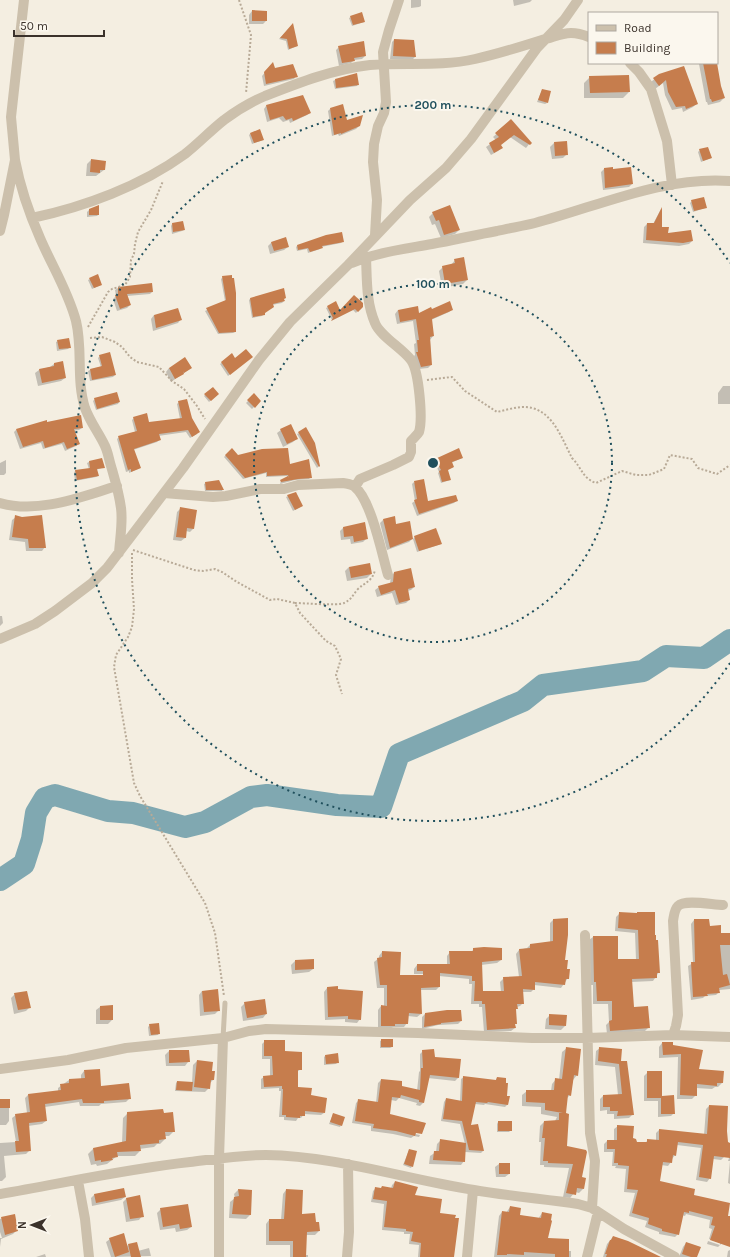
<svg xmlns="http://www.w3.org/2000/svg" width="730" height="1257" font-family="Karla,sans-serif">
	<style>
		.shadow { fill: #0003 }
		.lines { fill: none; stroke-linecap: round; stroke-linejoin: round }
		.river { stroke: #80a8b1; stroke-width: 22 }
		.building { fill: #c67d4d }
		.path { stroke: #b8aa97; stroke-width: 2; stroke-dasharray: 2 2; stroke-linecap: butt }
		.lane { stroke: #ccc0ac; stroke-width: 5 }
		.street { stroke: #ccc0ac; stroke-width: 10 }
		.ring { fill: none; stroke: #20505d; stroke-width: 2; stroke-dasharray: 2 4 }
		.centre { fill: #20505d; stroke: #fbf7ee; stroke-width: 2 }
		.ring-label { font-size: 12px; text-anchor: middle; font-weight: bold; fill: #20505d; stroke: #fbf7ee; stroke-width: 4; stroke-linejoin: round; paint-order: stroke }
	</style>
	<rect width="100%" height="100%" fill="#f4eee1"/>
	<path class="shadow" d="M411,0H421V6L419,7L411,8Z
		M513,0H532L530,2L514,6Z
		M252,11L266,21L263,24H249V15Z
		M351,17L364,22L352,26L349,18Z
		M292,25L297,46L288,50L286,41L279,39Z
		M394,40L413,41L415,57L412,60L390,59L392,42Z
		M339,47L365,56L362,59L354,60L351,63L339,66L336,50Z
		M700,63H716L720,86L724,98L720,102L708,105L707,102H706L699,64Z
		M272,64L274,69L296,76L294,79L264,86L262,76Z
		M684,67L696,104L693,107L683,112L682,108L672,110L665,95L663,83L655,89L651,82L659,75Z
		M356,75L358,84L357,86L335,89L333,81L335,80Z
		M590,77L629,92L623,98H584V83Z
		M542,90L547,103L545,104L537,102Z
		M266,106L310,112L307,115L290,123L289,120L283,122L279,118L267,122L264,109Z
		M330,109L346,121L359,126L356,129L339,136L338,134L332,136L328,111Z
		M511,121L530,143L526,148L510,137L500,145L501,148L498,151L491,155L486,147L496,140L493,137Z
		M251,133L263,140L252,144L249,135Z
		M554,143L567,154L563,158L552,159L550,147Z
		M700,150L711,158L701,162L698,152Z
		M91,160L104,170L96,176H86L87,164Z
		M604,169L632,184L629,187L603,190L601,172Z
		M692,201L705,208L693,212L690,203Z
		M661,209V228L667,234L692,241L689,244L679,246L643,243L644,227L647,224H653Z
		M89,210L98,215L97,216L87,217V212Z
		M433,213L459,230L455,234L441,238L435,224L432,225L429,217Z
		M172,224L184,230L182,231L172,234L171,226Z
		M343,241L341,243L321,247L320,249L308,253L307,249L297,251L296,247L298,245Z
		M272,242L288,247L284,250L270,254L268,246Z
		M455,260L467,280L463,284L442,288L439,271L443,267L451,265Z
		M223,277L235,332L233,333L218,334L205,311L225,301L221,279Z
		M90,279L101,285L92,289L88,280Z
		M118,288L152,292L150,294L127,296L130,305L127,308L117,311L113,299L116,296L115,290Z
		M250,299L283,300L284,301L282,303L272,305L262,316L252,318L249,300Z
		M362,306L356,313L353,310L331,321L332,320L326,308L328,307L340,311Z
		M452,309L449,312L431,320L433,336L430,340L431,365L428,368L418,369L414,356L415,355L414,344L416,343L413,321L397,324L395,314L398,310L418,314Z
		M154,315L181,319L178,323L153,331L151,319Z
		M58,341L70,347L68,349L57,351L56,342Z
		M232,355L235,360L250,358L228,376L220,364Z
		M100,356L115,375L113,377L90,381L88,371L90,370L101,367L98,358Z
		M54,364L65,378L61,381L38,386L35,373L39,370L50,367Z
		M169,368H191L171,382L166,372Z
		M723,386H730V404H718V393Z
		M212,388L218,394L209,402L204,396Z
		M254,395L260,401L252,409L246,403Z
		M95,399L119,402L118,404L96,410L93,401Z
		M179,402L197,434L190,438L186,432L158,436L159,440L157,442L133,450L140,468L129,473V471L126,472L117,439L119,437L135,432L132,420L134,418L149,423L180,419L177,404Z
		M46,422L82,428L79,430L73,431L79,444L76,446L65,451L62,444L43,449L41,443L20,449L14,432L16,430Z
		M281,430L297,438L293,442L283,447L277,433Z
		M299,433L319,466L317,468L297,434Z
		M232,449L238,456L290,465L310,478L309,479L295,480L280,484L281,481L287,478V476L266,477V473L243,479L224,457Z
		M462,458L451,463L453,467L447,470L450,480L441,483L438,473L439,472L434,461L436,460Z
		M101,459L104,467L96,470L98,476L96,477L75,481L74,473L75,471L89,469L87,463L89,462Z
		M6,460V473L4,475H0V463Z
		M414,482L427,502L457,500L454,503L417,516L412,503L415,501L412,484Z
		M206,483L223,489L222,491H205L204,484Z
		M288,496L302,506L293,511L286,497Z
		M180,509L194,528L190,532L186,531L185,538L181,541L173,540L177,512Z
		M16,517L45,547L42,551H26L25,542L9,540L12,520Z
		M394,518L396,525L412,539L409,542L387,550L380,523L383,520Z
		M364,523L366,539L363,542L351,544L350,539L341,540L340,531L343,528Z
		M415,537L441,544L417,552L413,539Z
		M349,567L371,574L367,578L347,581L345,571Z
		M394,573L414,587L411,590L407,591L409,600L406,603L396,605L392,593L377,597L375,590L379,587L390,584L391,576Z
		M0,616H2L3,623L0,626Z
		M620,913L635,914L637,913H654V936L659,972L653,981L631,982L633,1008L649,1027L645,1031L607,1034L606,1025L609,1022L608,1004H593V985H591L589,940L593,937H617V960H636L635,933L615,931L616,917Z
		M553,920L568,978L561,988L534,985V989L531,992H523V1003L520,1006L517,1007L515,1010L516,1023L514,1025L515,1028L511,1031L484,1032L482,1007H479V1004H471L472,984H469V979L439,976V987L436,990H420L421,1014L417,1017L408,1016L407,1023L404,1027H393L390,1029L378,1028V1010L381,1006H384V988H377L374,962L379,958V956L382,952L399,976H423V974H414V969L417,965H447V956L450,952H471L474,949L501,960L497,963L481,965L482,992H501L500,982L504,978L519,977L516,954L519,950L527,948L530,945L550,942V923Z
		M694,920L720,934H730V989L719,990V992L716,995L705,996L703,998L691,1000L688,966L693,963L691,924Z
		M295,961L313,969L309,972L292,974L291,965Z
		M327,988L337,990L360,1019L357,1023L345,1022V1019L325,1020L324,992Z
		M202,991L219,1010L215,1014L200,1016L199,995Z
		M15,994L30,1007L26,1011L14,1014L11,998Z
		M245,1003L266,1014L263,1018L243,1021L241,1007Z
		M100,1007L112,1020L108,1024H96V1010Z
		M425,1014L461,1021L458,1024L438,1025L422,1029V1017Z
		M550,1015L565,1026L561,1030L545,1029L546,1019Z
		M150,1025L159,1033L158,1035L149,1036L148,1027Z
		M382,1040L392,1047L390,1048H380V1041Z
		M265,1041L284,1052L301,1069L297,1072V1088L310,1096L324,1113L321,1115L304,1114L301,1118H298L296,1121L284,1120V1117H279L281,1091H279V1088L261,1089V1079L264,1077L270,1076V1059H262V1044Z
		M662,1043L672,1045L698,1070L723,1075L722,1083L718,1087H715L712,1089L696,1088V1095L692,1099H677L678,1057L659,1058V1047Z
		M567,1048L577,1075L573,1080L570,1095L567,1098L565,1114L566,1147L581,1178L583,1189L579,1193L575,1192L570,1198L563,1197L569,1168L544,1167V1165H540L541,1142H539L540,1126L544,1122L555,1121L557,1117L541,1114V1107L522,1106V1095L527,1091H551L552,1084L556,1079L559,1080L562,1052Z
		M600,1048L620,1062L632,1115L629,1118L614,1119V1114H607V1110L600,1111V1099L603,1096L618,1095L615,1067L595,1065L596,1051Z
		M433,1050L434,1058L459,1060L458,1078L455,1081L428,1078L423,1103L420,1106L416,1105L417,1103L399,1098L396,1101L391,1100L389,1115L425,1123L421,1134V1133L411,1131V1133L420,1135L419,1137L414,1136L411,1138L393,1134L371,1131V1126L352,1123L356,1103L359,1100L376,1103L378,1083L381,1080L401,1082V1087L417,1091L419,1072L420,1071V1054L423,1051Z
		M169,1051L188,1062L185,1066H166L165,1055Z
		M325,1056L338,1062L336,1064L324,1065V1057Z
		M197,1061L211,1072L213,1080L210,1083L209,1088L205,1092L175,1091L176,1083L177,1082L192,1083L193,1065Z
		M84,1071L100,1087L130,1098L126,1102L101,1104L99,1106H80L79,1102L45,1107L46,1121L42,1124L28,1126L29,1151L26,1154L4,1156L6,1177L2,1181H0V1143L16,1142L12,1118L16,1115L27,1113L25,1098L28,1095L58,1092V1088L69,1080L81,1079V1075Z
		M648,1072L661,1097L674,1113L671,1116L658,1117V1101H644V1076Z
		M464,1077L495,1081L497,1078L506,1096L507,1105L505,1107L485,1104L484,1105L475,1104L469,1127L483,1151L481,1153L465,1152L464,1161L461,1165L429,1164L430,1156L436,1152L437,1144L441,1140L465,1144L460,1124L441,1121L444,1102L446,1099L460,1101L461,1079Z
		M0,1100H9V1121L6,1125H0Z
		M709,1106L724,1157L721,1160L713,1159L710,1178L707,1182L696,1180L701,1148L677,1145L675,1155L672,1159L671,1162L668,1166L661,1165L659,1182L692,1196L728,1204L721,1244L718,1247L707,1244L708,1241L720,1245V1243L709,1239L712,1229L709,1228L710,1220L686,1214L685,1216L682,1215L678,1234L675,1237L659,1234V1232L645,1227L647,1221L629,1216L635,1193L624,1192L626,1169L615,1168L616,1166H612L613,1152H604V1144L607,1141H614V1129L618,1126L636,1143H645L648,1140H656V1133L659,1130L704,1135L706,1109Z
		M128,1113L174,1131L169,1136H165V1139L160,1144H157L154,1147L139,1149L140,1151L135,1156H117L107,1164L97,1166L96,1164L91,1165L88,1154L93,1149L122,1143L123,1118Z
		M333,1114L341,1125L340,1127L329,1124Z
		M498,1122L511,1130L509,1132H497V1124Z
		M409,1150L412,1166L411,1168L403,1165Z
		M730,1155V1184L728,1183L730,1161H728Z
		M499,1164L509,1174L505,1177H496L495,1167Z
		M395,1182L439,1214L453,1257H418L419,1245L409,1244L410,1234H404V1232L382,1230L384,1204L371,1202L373,1191L376,1188L391,1189L392,1185Z
		M238,1190L251,1191L250,1215L246,1219L229,1218L230,1202L235,1198L234,1194Z
		M286,1190L301,1215L315,1223L319,1231L315,1235H306L305,1255H308V1257H290V1245H266V1224L269,1220H281L283,1194Z
		M95,1194L125,1197L121,1200L92,1206L91,1198Z
		M127,1198L142,1216L139,1220L126,1222L123,1202Z
		M510,1207L519,1215L538,1219L542,1213L547,1239L568,1251H571V1257H494L499,1216L502,1212L506,1213Z
		M161,1209L191,1227L187,1230L176,1232L175,1228L160,1230L157,1213Z
		M14,1215L17,1230L13,1234L1,1239L0,1247V1238H2L0,1232V1219Z
		M613,1237L654,1257H603L607,1244Z
		M110,1239L126,1246L136,1243L138,1251L149,1248L151,1256L111,1257L106,1242Z
		M686,1243L696,1257H679L683,1247Z
		M730,1250V1257H727L728,1251Z
		M45,1254L46,1257H36Z"/>
	<g class="lines">
		<path class="river" d="M0,880L24,864L32,839L36,813L45,798L55,795L108,811L133,813L185,827L205,822L251,797L267,795L337,805L381,807L399,754L523,701L543,685L643,671L666,656L704,658L730,640"/>
	</g>
	<path class="building" d="M252,10L267,11V21H252Z
		M362,12L365,22L353,25L350,16Z
		M293,23L298,46L289,49L287,39L280,38Z
		M394,39L414,40L416,57L393,56Z
		M364,41L366,56L354,58L355,61L342,63L338,46Z
		M273,62L275,68L293,64L298,77L266,84L264,72Z
		M703,63H717L721,86L725,98L712,102L711,99H710Z
		M684,66L698,104L686,109L685,106L676,107L668,92L666,80L659,86L653,78L659,74Z
		M357,73L359,85L336,88L335,79Z
		M629,75L630,92L590,93L589,76Z
		M542,89L551,91L548,103L538,100Z
		M303,95L311,113L293,121L292,118L286,120L283,116L270,120L266,105Z
		M343,104L347,120L363,115L360,126L341,134V133L334,135L330,108Z
		M511,119L532,143L530,145L514,135L501,145L503,148L494,153L489,143L499,137L495,133Z
		M260,129L264,140L254,143L250,133Z
		M567,141L568,155L555,156L554,142Z
		M708,147L712,158L703,161L699,149Z
		M91,159L106,161L105,170H100V173L90,172Z
		M613,167V169L631,167L633,184L605,188L604,168Z
		M704,197L707,208L694,211L691,200Z
		M99,205V215H89V209Z
		M450,205L460,230L444,235L439,220L436,221L432,212Z
		M662,207V227H669L668,233L691,230L693,241L683,243L646,240L647,223H654Z
		M183,221L185,230L173,232L172,223Z
		M342,232L344,242L322,246L323,248L310,252L308,248L298,250L297,245L326,235Z
		M286,237L289,247L274,251L271,242Z
		M464,257L468,280L445,284L442,266L455,263L454,259Z
		M98,274L102,285L94,288L89,278Z
		M232,275V278H234L236,293V332L219,333L206,308L226,300L222,276Z
		M152,283L153,292L127,294L131,305L120,309L115,295L118,294V287Z
		M284,288L286,298L284,299L285,301L273,304L274,307L265,313V315L253,317L250,298Z
		M354,295L363,303V307L358,312L355,309L331,321L333,318L327,306L336,301L340,310Z
		M450,301L453,310L432,319L434,336L430,337L432,365L421,367L416,352H418L417,340H419L416,319L400,322L398,310L418,306L419,313L431,307L432,309Z
		M178,308L182,320L156,328L154,315Z
		M69,338L71,348L59,349L57,340Z
		M246,349L253,357L230,375L221,362L232,353L235,358Z
		M110,352L116,375L92,380L90,369L102,366L99,355Z
		M185,357L192,368L184,373L183,371L184,374L175,379L169,368Z
		M63,361L66,378L42,383L39,369L54,366V363Z
		M213,387L219,394L211,401L204,394Z
		M117,392L120,402L97,409L94,398Z
		M254,393L261,401L255,408L247,400Z
		M187,399L192,418L200,432L192,437L188,430L159,434L161,440L134,449L141,468L131,472V469L128,470L118,436L137,431L133,417L147,413L149,422L182,418L178,401Z
		M81,415L83,428L74,429L80,444L67,449L64,442L45,448L43,441L23,447L16,429L47,420V422Z
		M291,424L298,439L287,444L280,429Z
		M306,427L315,443L320,466L319,467L298,432Z
		M232,448L238,455L262,449L288,448L290,464L309,459L312,478L298,479L281,482L280,480L288,476L289,478L288,475L267,476V472L245,478L225,455Z
		M459,448L463,458L452,462L454,467L448,470L451,480L442,482L439,471L441,470L435,459Z
		M102,458L105,468L97,469L99,476L77,480L75,470L90,468L89,461Z
		M424,479L428,501L456,495L458,501L419,514L414,500L417,499L414,481Z
		M219,480L224,490H206L205,482Z
		M296,492L303,506L295,510L287,495Z
		M180,507L197,510L194,529L187,528L186,538L176,537Z
		M15,515L22,517L42,515L46,548H29L28,539L12,537Z
		M395,516L396,524L410,521L413,539L390,548L383,519Z
		M365,522L368,539L354,542L353,536L344,537L343,527Z
		M436,528L442,544L419,551L414,536Z
		M370,563L372,574L351,578L349,567Z
		M411,568L415,587L408,589L410,600L399,603L395,590L381,595L378,586L393,582L394,572Z
		M619,912L637,913V912H655V935H656V940H658L660,973H657V978L632,979L634,1007L648,1006L650,1028L610,1031L609,1021L612,1020V1001H597L596,982H594L593,936H618V959H639L638,930L618,928Z
		M568,918V935L565,960H568L567,969H570L569,979H566L565,985L535,982V990L523,989L524,1004H517L518,1009H516L517,1024H515L516,1028L487,1030L485,1004H482V1001H474L475,981H472V976L440,973V987L421,988L422,1014L409,1013L408,1024H395V1026H381V1005L387,1006V985H380L377,958L382,957V951L401,952L400,975H423V971H417V964H450L449,951H473V948L484,947L502,948V960L482,962L483,991H504L503,977L522,976L519,949L530,948V944L553,941V919Z
		M694,919H709L710,926L721,925V933H730V945H720L723,975L727,974L730,985L719,988L720,993L707,994L708,996L693,997L691,962H695Z
		M314,959V969L295,970V960Z
		M338,986V989L363,991L361,1020L348,1019V1016L328,1017L327,987Z
		M218,989L220,1011L204,1012L202,991Z
		M27,991L31,1008L18,1010L14,993Z
		M265,999L267,1014L247,1018L244,1002Z
		M113,1005V1020H100V1006Z
		M447,1010H461L462,1021L441,1023V1024L424,1027L425,1013Z
		M549,1014L567,1015L566,1026L549,1025Z
		M159,1023L160,1034L151,1035L149,1024Z
		M381,1039H393V1047H381Z
		M264,1040H285V1051L302,1052V1070H298V1087L312,1088L311,1095L327,1098L325,1113L305,1111V1116H300V1118L286,1117V1115H282L283,1089H282V1086L264,1087L263,1076L273,1075L272,1056H264Z
		M662,1042H673V1045L703,1050L699,1069L724,1071L723,1083H717V1086L697,1084V1096L680,1095L681,1054L663,1055Z
		M566,1047L581,1049L578,1076L574,1075L571,1096L568,1095L566,1113L569,1114L567,1146L586,1150L587,1152L582,1177L586,1178L584,1189L577,1188L576,1195L566,1193L573,1164L548,1163V1161H543L545,1138H542L544,1121L559,1120V1113H563L545,1110V1103L526,1102V1090H554L555,1078L562,1079Z
		M599,1047L622,1049L621,1061H627L634,1115L617,1116L618,1111H610V1107H603V1095L622,1094L619,1064L598,1061Z
		M434,1049L435,1057L461,1059L459,1078L430,1075L424,1103L419,1102V1100L401,1095L400,1098L392,1097L390,1114L426,1123L422,1134L416,1133L415,1136L396,1131L373,1128L374,1124L355,1121L358,1099L378,1102L381,1079L402,1081V1086L420,1090L421,1068H423L422,1050Z
		M169,1050H189L190,1062L169,1063Z
		M338,1053L339,1063L326,1064L325,1055Z
		M197,1060L213,1062L212,1071H215L214,1080H211L210,1089L194,1087Z
		M100,1069L101,1086L129,1083L131,1099L104,1101V1103H83L82,1099L45,1104L47,1121L29,1123L31,1151L16,1152L15,1141H19L15,1114L30,1112L28,1094L61,1090L60,1084L69,1083V1079L85,1078L84,1070Z
		M647,1071H662V1096L674,1095L675,1114H661V1098H647Z
		M463,1076L496,1080L497,1077L506,1078V1083H508L507,1096H510L508,1105L488,1102L487,1103L476,1102L471,1125L478,1124L484,1151L469,1150L462,1121L443,1119L446,1098L462,1101Z
		M177,1081L193,1082L192,1091L176,1090Z
		M0,1099H10V1108H0Z
		M709,1105L728,1106L727,1131L728,1142L730,1143V1158L714,1156L711,1179L699,1177L703,1145L678,1142L676,1156L673,1155L672,1163L663,1162L660,1181L695,1189L694,1195L730,1203L728,1216H730V1247L710,1240L715,1226L711,1225L713,1217L689,1211V1213L684,1212L679,1235L662,1231V1229L648,1224L649,1218L632,1213L638,1190L627,1189L629,1166L618,1165V1163H614L615,1149H607V1140H617V1125L634,1126L633,1138L636,1139L637,1142H647V1139L659,1140V1129L707,1134Z
		M163,1109L164,1113L173,1112L175,1132H165L166,1139L159,1140V1143L140,1145L141,1151L117,1152L118,1157L112,1158L113,1160L101,1162V1160L95,1161L93,1148L126,1141L127,1112Z
		M333,1113L345,1117L342,1126L330,1122Z
		M498,1121H512V1131H498Z
		M440,1139L466,1143L465,1162L433,1160L434,1151H439Z
		M409,1149L417,1151L413,1167L404,1164Z
		M499,1163H510V1174H499Z
		M395,1181L418,1187L415,1195L442,1199L440,1213L456,1215L455,1218H459L454,1257H420L421,1243L411,1241L413,1232L406,1231V1229L384,1227L387,1201L373,1199L375,1187L381,1188L382,1186L393,1188Z
		M124,1188L126,1197L96,1203L94,1194Z
		M238,1189L252,1190L251,1215L232,1214L234,1197L239,1196Z
		M286,1189L303,1190L302,1214L315,1213L316,1222H319L320,1231L307,1232L306,1257H293V1241H269V1219H284Z
		M140,1195L144,1217L130,1219L126,1198Z
		M188,1204L192,1227L180,1229L179,1224L163,1227L160,1208Z
		M510,1206L521,1208L520,1215L541,1218L542,1212L552,1214L551,1220L552,1221L548,1238L569,1239V1257H555V1254L524,1252V1255L507,1254V1255H497L502,1211L509,1212Z
		M15,1214L18,1231L5,1235L1,1217Z
		M124,1233L129,1252L115,1257L109,1238Z
		M613,1236L628,1241L661,1257H606L607,1254H605L610,1240H611Z
		M137,1242L141,1257H131L128,1244Z
		M686,1242L701,1247L697,1257H691L682,1254Z"/>
	<g class="lines">
		<path class="path" d="M239,0L251,35L246,93
			M88,327L108,292L112,289L125,285L130,277L131,260L134,254L135,244L138,232L151,210L163,181
			M90,338L102,337L115,342L122,347L130,357L137,362L159,367L172,381L184,389L197,406L205,419
			M427,380L452,377L465,391L497,412C505,410 513,408 521,407C551,405 561,437 572,458C582,468 582,478 596,483L622,471L636,475H649L664,469L670,455L692,459L698,468L717,474L730,465
			M133,550L194,570L203,571L215,569L222,572L237,582L270,600L277,599L295,603L300,613L326,641L335,646L341,659L336,675L342,694
			M132,553V579L134,609L132,627L128,637L116,655L114,667L134,783L140,796L205,903L215,933L224,996
			M295,603C304,603 338,606 344,603C351,600 353,595 357,590C365,582 372,582 375,570"/>
		<path class="lane" d="M223,1038L225,1003"/>
		<path class="street" d="M630,63L639,72L651,89L667,141L672,185
			M15,160C20,186 29,213 40,238C52,266 68,291 76,321C83,350 76,380 85,408C90,422 99,433 105,446C108,452 109,460 111,466C115,480 119,493 121,508C123,522 120,538 119,553
			M32,218C84,207 141,186 185,154C198,144 210,131 224,120C236,111 251,102 265,96C298,83 334,69 370,65C405,62 440,67 475,59C498,54 520,47 542,40C552,38 561,33 571,33C577,33 584,35 589,37
			M0,231L4,215L15,160L11,117L24,0
			M375,235L377,200L373,162L374,144L378,126L384,113L386,102L383,52L389,30L399,0
			M352,263C377,252 405,249 432,244C454,240 475,235 497,231C510,228 523,226 535,223C599,206 663,176 730,181
			M355,487L360,479L393,465L409,457L411,452V441C413,439 417,435 419,432C423,419 419,371 411,360C402,348 380,336 375,323C366,302 367,280 366,257
			M164,493L213,497L226,496L260,489H284L298,485L343,483C348,484 352,484 355,487C371,500 382,554 388,575
			M0,503C39,514 80,497 117,486
			M0,639L35,624L55,611L92,583L107,568L183,468L259,360L290,322L348,265L410,200L446,168L471,139L537,48L564,20L578,0
			M585,935L590,1133L595,1161L592,1208
			M673,1035L676,1026L678,1015L673,921C674,916 674,910 678,906C685,899 713,905 723,905
			M0,1069L68,1060L126,1048L223,1038L249,1031L266,1029L418,1033L532,1038H587L673,1035L730,1037
			M78,1181L85,1219L89,1257
			M0,1194C64,1183 126,1169 190,1162C215,1159 241,1155 266,1155C336,1156 404,1179 474,1190C508,1196 544,1199 578,1204L592,1208L624,1229L675,1257
			M219,1257V1158L223,1038
			M347,1257L349,1232L348,1164
			M467,1257L473,1190
			M587,1257L598,1212"/>
	</g>
	<g class="ring">
		<circle cx="433" cy="463" r="179"/>
		<path d="M730 663A358 358 0 1 1 730 263"/>
	</g>
	<circle cx="433" cy="463" r="6" class="centre"/>
	<g class="ring-label">
		<text x="433" y="109">200 m</text>
		<text x="433" y="288">100 m</text>
	</g>
	<rect x="588" y="12" width="130" height="52" fill="#fbf7ee" stroke="#aea8a0"/>
	<rect x="596" y="25" width="20" height="6" fill="#ccc0ac" stroke="#aea8a0"/>
	<text x="624" y="32" font-size="12" fill="#3b322b">Road</text>
	<rect x="596" y="42" width="20" height="12" fill="#c67d4d" stroke="#aea8a0"/>
	<text x="624" y="52" font-size="12" fill="#3b322b">Building</text>
	<g transform="translate(32 1225) rotate(270)" stroke="#fbf7ee" stroke-width="3" paint-order="stroke">
	<path d="M0-3L7 15L0 10L-7 15Z" fill="#3b322b"/>
	<text y="-6" font-size="11" font-weight="bold" text-anchor="middle" fill="#3b322b">N</text>
	</g>
	<path d="M14 30v6h90v-6" fill="none" stroke="#3b322b" stroke-width="2"/>
	<text x="20" y="30" font-size="12" fill="#3b322b" stroke="#fbf7ee" stroke-width="3" paint-order="stroke">50 m</text>
</svg>
